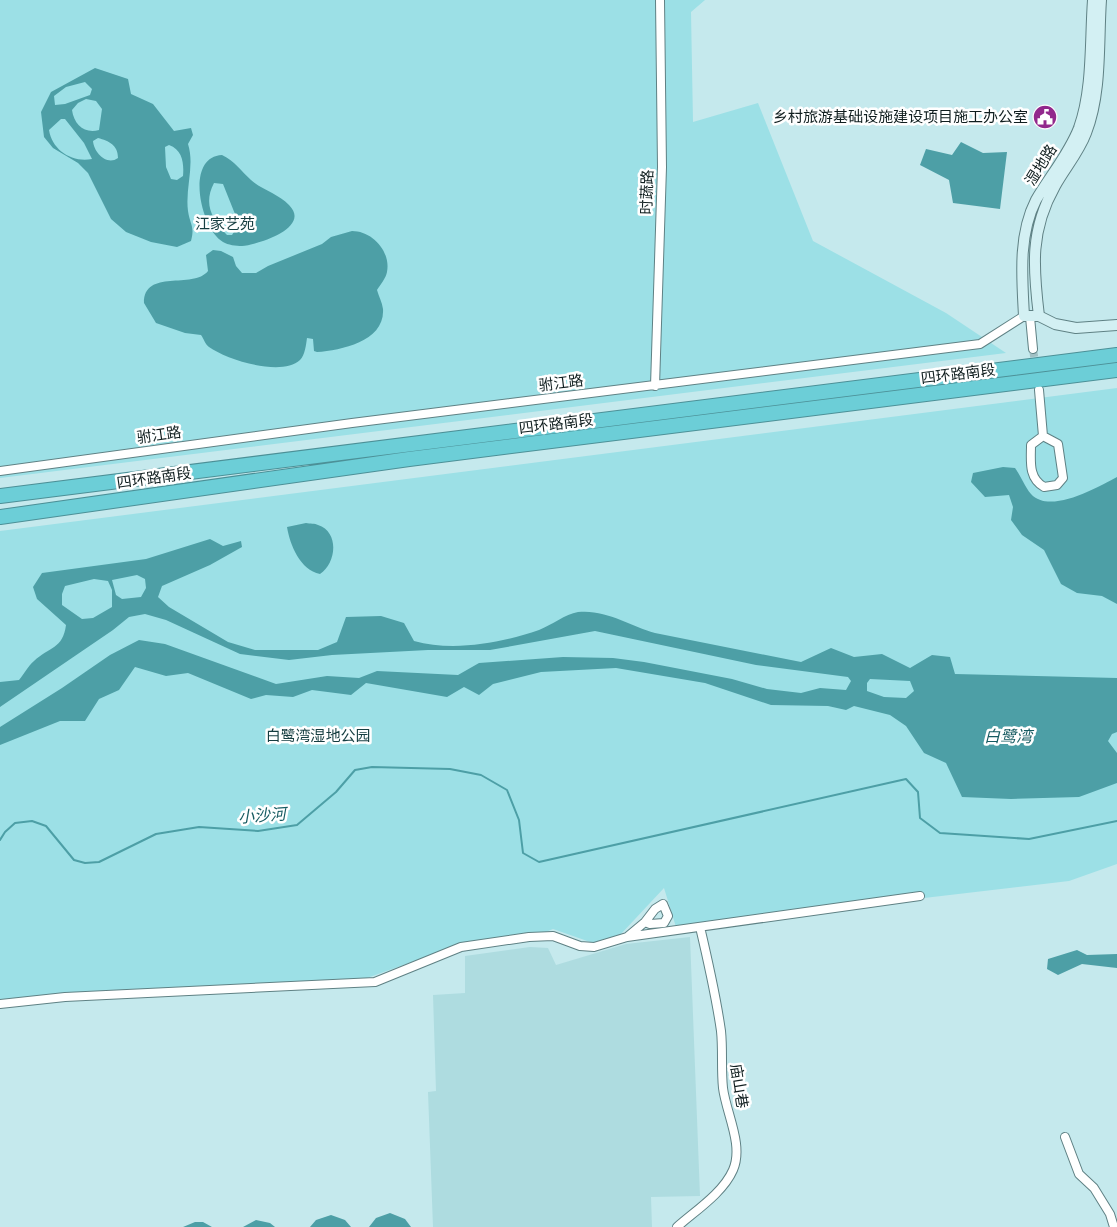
<svg xmlns="http://www.w3.org/2000/svg" width="1117" height="1227" font-family="'Nunito Sans','Noto Sans SC',sans-serif">
	<style>
		.built { fill: #aedce0 }
		.green { fill: #9ce0e6 }
		.water { fill: #4d9fa6; fill-rule: evenodd }
		.lines { fill: none; stroke-linecap: round; stroke-linejoin: round }
		.stream { stroke: #4d9fa6; stroke-width: 2 }
		.street-tunnel { stroke: #a1c0c4; stroke-width: 8; stroke-dasharray: 8 4; stroke-linecap: butt }
		.street-casing { stroke: #5f8184; stroke-width: 10 }
		.secondary-casing { stroke: #5f8184; stroke-width: 12 }
		.highway-casing { stroke: #4c9097; stroke-width: 16 }
		.street { stroke: #fff; stroke-width: 8 }
		.secondary { stroke: #d3f0f3; stroke-width: 10 }
		.highway { stroke: #6cced7; stroke-width: 14 }
		.labels { text-anchor: middle; dominant-baseline: central; stroke-width: 5; stroke-linejoin: round; paint-order: stroke }
		.poi-label { font-size: 15px; fill: #101e1f; stroke: #fff; text-anchor: end }
		.street-label { font-size: 15px; fill: #101e1f; stroke: #fff }
		.park-label { font-size: 15px; fill: #153d40; stroke: #fff }
		.water-label { font-size: 16px; font-style: italic; fill: #165b61; stroke: #fff }
	</style>
	<rect width="100%" height="100%" fill="#c5e9ed"/>
	<path class="built" d="M690,937L700,1196L651,1197L652,1227H433L428,1092L436,1091L433,995L465,993V956L530,947L548,948L556,965L626,944Z"/>
	<path class="green" d="M0,0H705L691,12L693,122L758,103L813,241L946,313L1006,353L0,478Z
		M1117,388V864L1069,881L676,927L664,888L621,934L593,943L553,929L541,934L462,944L367,978L65,993L0,1001V531Z"/>
	<path class="water" d="M95,68L128,79L131,94L153,104L174,131L191,128L193,135L188,144C195,166 185,188 188,211C190,225 195,226 191,241L177,247L151,242L126,232L111,219L88,173L78,163L53,148L44,137L41,112L51,92ZM85,82L92,89L90,95L65,104L55,105L54,96L66,87ZM86,99L96,101L102,109L99,130C85,134 74,125 72,110L78,103ZM61,119H65L84,143L92,159C72,163 52,150 49,130ZM98,138C109,141 118,145 118,158C107,166 94,153 93,141ZM169,145C183,150 184,164 183,176L177,180L171,179L166,167L165,147Z
		M961,142L983,153L1007,152L1000,209L953,203L949,180L920,165L926,149L952,155Z
		M222,155C235,161 241,171 251,180C262,190 279,194 289,205C312,228 257,245 242,246C236,246 228,245 223,242C201,230 184,157 222,155ZM214,183L223,184L239,224L232,235H227C212,219 203,204 214,183Z
		M352,231C372,231 391,251 387,272C386,278 380,285 377,290C379,297 382,302 383,309C385,341 342,350 317,352L314,351L313,339L307,338C306,345 305,355 300,360C282,377 227,360 209,347C205,344 204,339 201,335L185,333L156,323L144,303C144,268 193,290 208,271L206,255L213,250L221,251L233,257L236,266L242,273H256L268,266L322,244L331,237Z
		M1003,467L1015,468C1021,476 1025,487 1031,494C1050,515 1098,487 1117,477V604L1102,596L1077,593L1061,584L1044,550L1022,535L1011,520L1013,507L1009,495L985,497L971,482L973,473Z
		M306,523C310,524 315,523 318,525C340,532 336,564 320,574C300,570 290,545 287,527Z
		M210,539L223,546L241,541L242,547L210,565L162,586L158,597L169,607L228,642L255,650H318L337,642L346,617L381,616L404,623L414,641C453,652 502,643 539,630C552,625 565,614 578,612C606,609 630,626 655,633L801,662L831,648L854,657L882,654L910,668L932,655L950,657L955,674L1117,678V732L1112,734L1108,741L1117,753V783L1079,797L1011,799L962,797L946,763L924,753L906,726L890,715L854,706L846,710L828,706L771,705L705,683L616,668L541,672L493,684L479,695L464,687L447,697L366,683L351,695L312,690L293,697L266,695L251,699L188,673L166,676L135,667L119,690L99,699L85,721H60L0,745V727L62,688L110,655L139,640L165,644L276,684L327,676L359,678L377,671L458,675L479,663L563,657L613,658L644,662L732,679L767,689L801,693L820,688L846,690L851,681L848,677L756,665L595,631L490,650H428L332,655L289,660L240,654L166,620L145,614L129,617L113,630L0,707V682L19,680C24,674 28,666 34,661C49,647 63,649 66,625L37,599L33,587L42,573L146,559ZM137,575L145,579L146,588L141,597L122,599L116,595L112,580ZM94,579L108,581L112,590V607L93,618L82,619L62,605V594L65,586ZM870,679L910,681L914,691L906,698L884,697L867,691V683Z
		M1077,950L1087,955L1117,954V968L1082,964L1058,975L1047,969L1048,959Z
		M390,1213L405,1219L411,1227H369L376,1218Z
		M331,1215L345,1220L351,1227H310L316,1220Z
		M256,1220L270,1223L275,1227H243Z
		M195,1222H203L212,1227H183Z"/>
	<g class="lines">
		<path class="stream" d="M0,840L5,832L15,823L32,821L46,826L74,860L85,863L99,862L156,834L199,827L258,831L297,825L336,792L355,770L372,767L450,769L481,775L507,790L519,820L523,853L539,862L906,779L918,792L920,818L940,833L1029,839L1117,821"/>
		<path class="street-tunnel" d="M1033,349L1038,383"/>
		<g class="street-casing">
			<path id="street" d="M1030,317L1033,349
				M655,386L662,167L660,0
				M1039,390L1043,436L1031,445C1031,461 1028,478 1044,487L1057,485L1063,478L1058,444L1043,436
				M0,471L352,423L980,344L1024,316
				M627,937L645,922L655,909L663,904L668,916L664,923L650,924L645,922
				M0,1004L65,997L375,982L461,947L529,937L553,936L580,946L594,947L627,937L920,896
				M1065,1137L1079,1174L1094,1188L1110,1214L1114,1227
				M677,1227C695,1211 723,1193 733,1170C744,1145 726,1113 723,1088C721,1069 723,1050 721,1031C716,996 708,961 700,927"/>
		</g>
		<g class="secondary-casing">
			<path id="secondary" d="M1093,0C1090,41 1093,89 1079,128C1069,154 1050,176 1036,200C1018,235 1022,278 1024,316H1039L1055,324L1076,328L1117,325
				M1039,316C1033,267 1030,230 1055,186C1065,168 1079,152 1086,133C1102,92 1098,43 1101,0"/>
		</g>
		<g class="highway-casing">
			<path id="highway" d="M0,496L1117,355
				M0,517L409,459L1117,370"/>
		</g>
		<use href="#street" class="street"/>
		<use href="#secondary" class="secondary"/>
		<use href="#highway" class="highway"/>
	</g>
	<defs>
		<g id="civic-disc" transform="scale(1.25)"><circle r="9.5" fill="#92288c" stroke="#fff"/><path d="M-.6-6.5H3V-4.5H.6V-3L4-1V1h2V6H-6V1h2V-1L-.6-3ZM-1.2 2.5V6h2.4V2.5Z" fill="#fff"/></g>
	</defs>
	<g fill-rule="evenodd">
		<use href="#civic-disc" x="1045" y="117"/>
	</g>
	<g class="labels">
		<g class="poi-label">
			<text x="1028" y="117">乡村旅游基础设施建设项目施工办公室</text>
		</g>
		<g class="street-label">
			<text transform="translate(1041 165) rotate(-58)">湿地路</text>
			<text transform="translate(647 192) rotate(-88)">时蔬路</text>
			<text transform="translate(958 374) rotate(-7)">四环路南段</text>
			<text transform="translate(561 383) rotate(-7)">驸江路</text>
			<text transform="translate(556 424) rotate(-7)">四环路南段</text>
			<text transform="translate(159 435) rotate(-8)">驸江路</text>
			<text transform="translate(154 478) rotate(-8)">四环路南段</text>
			<text transform="translate(739 1086) rotate(81)">庙山巷</text>
		</g>
		<g class="park-label">
			<text x="225" y="224">江家艺苑</text>
			<text x="318" y="736">白鹭湾湿地公园</text>
		</g>
		<g class="water-label">
			<text x="1008" y="737">白鹭湾</text>
			<text transform="translate(262 816) rotate(-4)">小沙河</text>
		</g>
	</g>
</svg>
